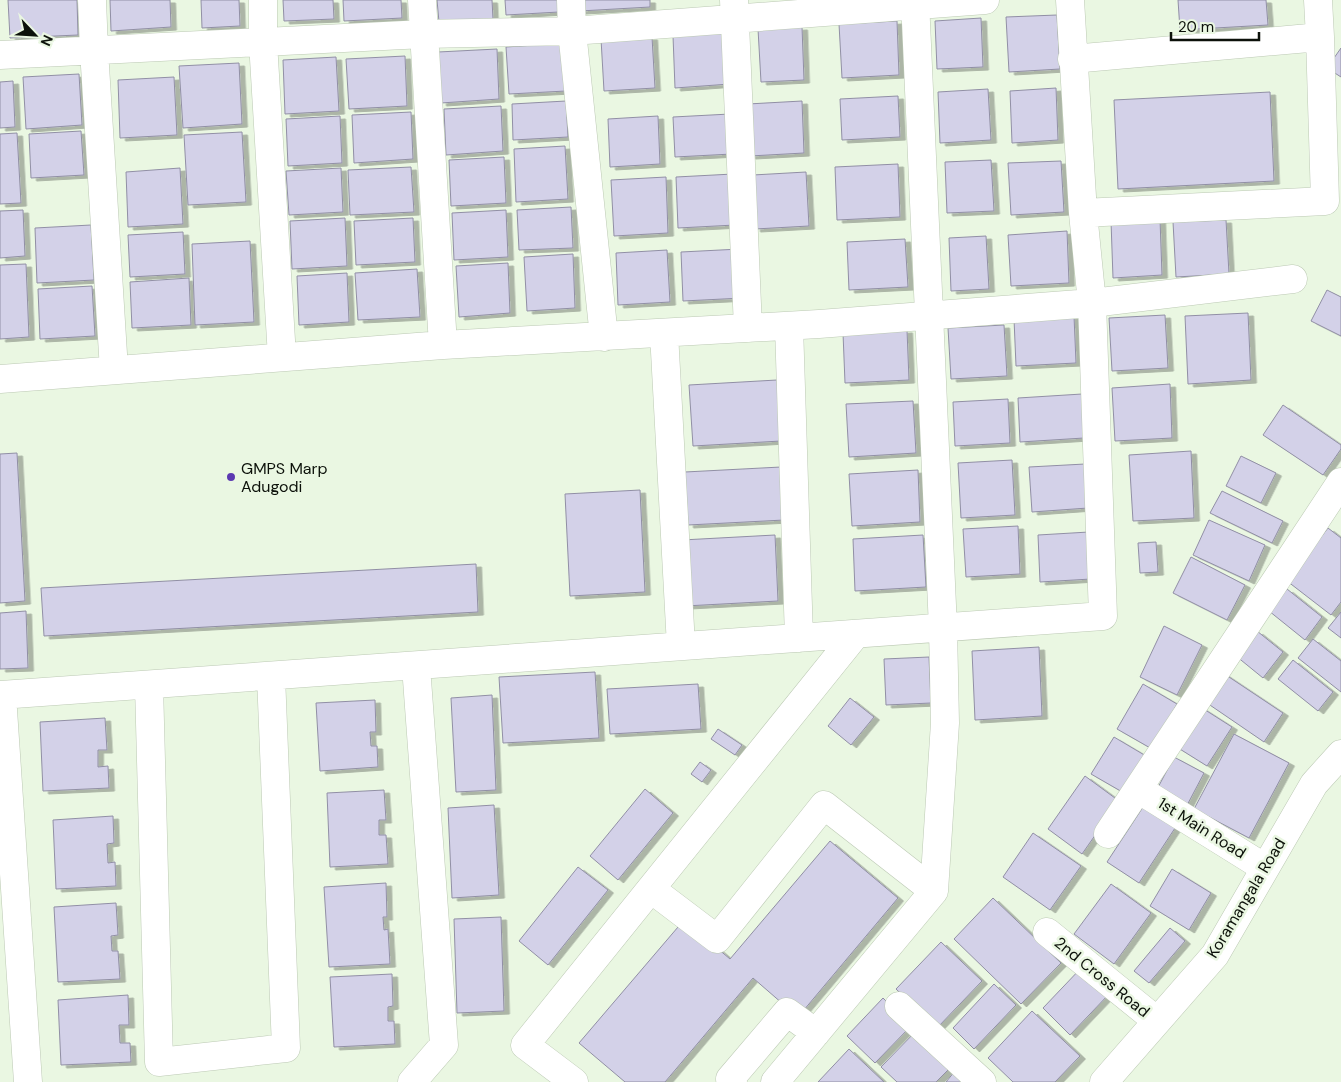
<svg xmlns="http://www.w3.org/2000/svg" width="1341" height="1082" font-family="'DM Sans',sans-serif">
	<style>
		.building { fill: #d3d1e8; stroke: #918fa5; filter: url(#shadow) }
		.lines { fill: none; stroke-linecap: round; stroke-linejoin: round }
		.minor-casing { stroke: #bcc9b4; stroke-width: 29 }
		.minor { stroke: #fff; stroke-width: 28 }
		.poi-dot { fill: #5b39b1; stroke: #eaf7e2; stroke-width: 2 }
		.labels { text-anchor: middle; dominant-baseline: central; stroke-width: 5; stroke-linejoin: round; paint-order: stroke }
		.poi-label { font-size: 16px; fill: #0c110a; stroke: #eaf7e2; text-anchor: start }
		.street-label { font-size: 16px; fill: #0c110a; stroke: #eaf7e2 }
	</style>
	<defs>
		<filter id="shadow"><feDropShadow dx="5.5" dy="3" stdDeviation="0" flood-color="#0004"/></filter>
	</defs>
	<rect width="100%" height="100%" fill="#eaf7e2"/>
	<path class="building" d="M8,0H77L78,35L10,38Z
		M110,0H170L171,27L111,31Z
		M201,0H239L240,26L202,28Z
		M283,0H333L334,19L284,21Z
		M343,0H401L402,18L344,21Z
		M437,0H492L493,19L439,22Z
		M505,0H559V12L506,15Z
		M580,0H650V7L580,11Z
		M1178,0H1266L1268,25L1180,30Z
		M1057,15L1060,69L1009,72L1006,17Z
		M981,18L983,67L937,69L935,21Z
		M897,21L899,75L842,78L839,24Z
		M802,27L804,80L761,82L758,29Z
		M728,32L730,84L675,88L673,36Z
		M652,37L655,88L604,91L601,39Z
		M563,43L566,91L509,94L506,47Z
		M1341,48V77L1327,68Z
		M497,49L499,99L441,103L438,52Z
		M405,56L407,106L349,109L346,59Z
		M336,57L339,111L285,114L283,60Z
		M239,63L242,124L183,128L179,66Z
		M79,74L82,125L26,129L23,77Z
		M174,77L177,135L120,138L118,80Z
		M13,81L15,127L0,128V82Z
		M1056,88L1058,140L1012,143L1010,91Z
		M988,89L991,140L940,143L938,92Z
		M1270,92L1274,181L1118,189L1114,100Z
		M898,96L900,137L842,140L840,99Z
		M566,101L568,137L513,140L512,104Z
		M802,101L804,153L750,156L748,104Z
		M501,106L503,151L446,155L444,109Z
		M411,112L413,159L354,163L352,115Z
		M730,114L732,154L675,157L673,117Z
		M340,116L342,163L288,166L286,119Z
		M658,116L660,164L610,167L608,119Z
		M81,131L84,175L31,178L29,134Z
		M242,132L246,202L188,205L184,135Z
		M17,133L21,203L0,204V134Z
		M565,146L568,199L516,202L514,149Z
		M504,157L506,203L451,206L449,160Z
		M991,160L994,211L947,213L945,162Z
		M1061,161L1064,212L1011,215L1008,163Z
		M898,164L900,217L837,220L835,167Z
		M411,167L414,212L350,215L348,170Z
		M180,168L183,224L128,227L126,172Z
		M341,168L343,212L289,215L286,171Z
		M806,172L809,226L755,229L753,175Z
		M733,174L735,225L678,228L676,177Z
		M666,177L668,233L614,236L611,180Z
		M571,207L573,248L519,250L517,210Z
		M23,210L25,256L0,258V211Z
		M506,210L508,257L454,260L452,213Z
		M345,218L347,266L292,269L290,221Z
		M413,218L415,262L356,265L354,221Z
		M1160,219L1162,275L1113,278L1111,221Z
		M1226,220L1229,274L1176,277L1173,222Z
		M91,225L94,280L37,283L35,228Z
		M1067,231L1069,283L1011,286L1008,235Z
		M183,232L185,274L130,277L128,235Z
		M986,236L989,289L951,291L949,238Z
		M905,239L908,287L849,290L847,242Z
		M250,241L254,322L195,325L192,244Z
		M740,249L743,298L683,301L681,252Z
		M667,250L670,302L618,305L616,253Z
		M573,254L575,308L527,311L524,257Z
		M508,263L510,313L459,317L456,266Z
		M26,264L29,337L0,339V265Z
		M417,269L420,317L358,320L355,273Z
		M347,273L349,322L299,325L297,276Z
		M189,278L191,325L132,328L130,282Z
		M92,286L95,336L40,339L38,289Z
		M1327,290L1341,297V336L1311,321Z
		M1248,313L1251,380L1188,384L1185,316Z
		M1165,315L1168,368L1112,371L1109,318Z
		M1074,316L1076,363L1016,366L1014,319Z
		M1004,325L1007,376L951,379L948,328Z
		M907,330L909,380L845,383L843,333Z
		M777,380L781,441L693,446L689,385Z
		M1170,384L1172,438L1115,441L1112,388Z
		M1082,394L1084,438L1020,442L1018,398Z
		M1008,399L1010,443L955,446L953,402Z
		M913,401L916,453L849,457L846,404Z
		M1283,405L1341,445V449L1323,475L1263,435Z
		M1191,451L1194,518L1133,521L1129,455Z
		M17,453L25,601L0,603V454Z
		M1241,456L1276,473L1261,503L1226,486Z
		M1012,460L1015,515L961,518L958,463Z
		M1085,464L1088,508L1032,512L1029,467Z
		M781,467L784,520L688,525L685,472Z
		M918,470L920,522L852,526L849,474Z
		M640,490L645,592L570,596L565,494Z
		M1222,491L1283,521L1272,543L1210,513Z
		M1209,520L1265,545L1249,581L1193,555Z
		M1018,526L1020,574L966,577L963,529Z
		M1328,528L1341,538V602L1331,615L1287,581Z
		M1089,532L1091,579L1040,582L1038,535Z
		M775,535L778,601L685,606L682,540Z
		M923,535L926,587L855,591L853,539Z
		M1156,542L1158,572L1140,573L1138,543Z
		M1191,557L1245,585L1227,620L1173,593Z
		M476,564L478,612L44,636L41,588Z
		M1287,589L1322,617L1305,640L1269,611Z
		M26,611L28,668L0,669V613Z
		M1341,612V638L1328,628Z
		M1164,626L1202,645L1177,695L1140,677Z
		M1257,631L1283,652L1263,678L1236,656Z
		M1313,639L1341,661V692L1298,658Z
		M1039,647L1042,716L975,720L972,651Z
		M929,657L931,703L886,705L884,659Z
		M1293,660L1333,692L1318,711L1278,679Z
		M595,672L599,738L503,743L499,677Z
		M1223,673L1283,713L1264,742L1204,701Z
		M698,684L701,729L610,734L607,689Z
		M1143,684L1177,704L1152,749L1117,729Z
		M492,695L496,790L456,792L451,698Z
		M850,698L874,717L851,745L828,726Z
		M375,700L376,732H370L371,746H377L378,767L320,771L316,703Z
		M1199,706L1232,727L1207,766L1175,746Z
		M105,718L107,750H98V767L108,766L109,788L43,791L40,722Z
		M718,729L742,745L735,755L711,739Z
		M1234,734L1289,763L1249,838L1194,809Z
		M1114,737L1146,756L1124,793L1091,774Z
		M1174,757L1204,773L1184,811L1154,795Z
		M700,762L711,770L702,782L691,774Z
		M1085,776L1119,801L1082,854L1048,829Z
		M645,789L673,813L618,880L590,856Z
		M384,790L386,820H379V835H386L388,864L330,867L327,793Z
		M1145,804L1177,825L1139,883L1107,862Z
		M494,805L499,895L452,898L448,808Z
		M113,816L114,843L107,844L108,863L115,862L116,886L56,889L53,820Z
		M1033,833L1081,866L1050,910L1003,877Z
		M830,841L898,898L798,1017L753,978L665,1082H625L579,1043L684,920L730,959Z
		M578,867L608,890L548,965L519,941Z
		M1172,869L1211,893L1189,930L1150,906Z
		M386,883L387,917H383L384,930L388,929L390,964L329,967L324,887Z
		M1111,884L1151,913L1114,964L1074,934Z
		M993,898L1061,963L1021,1004L954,939Z
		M116,903L118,935L111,936L112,951H118L120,979L58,982L54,907Z
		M501,917L504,1011L457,1013L454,919Z
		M1170,928L1185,941L1149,983L1134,971Z
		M941,942L982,981L937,1028L896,989Z
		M1083,966L1110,993L1070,1035L1043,1008Z
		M392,974L393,1006L388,1007V1021H394L395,1044L334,1047L330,977Z
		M994,984L1016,1005L974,1049L953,1028Z
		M128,995L129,1025H119L120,1043H130L131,1062L61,1065L58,1000Z
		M883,998L911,1026L875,1063L847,1036Z
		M1032,1011L1080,1056L1055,1082H1013L988,1058Z
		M918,1029L954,1064L936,1082H897L881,1067Z
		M849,1049L884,1082H818Z
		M955,1071L968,1082H946Z"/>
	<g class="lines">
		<g class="minor-casing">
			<path id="minor" d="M92,0L94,50L114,370
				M263,0V42L282,357
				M422,0L443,345
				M571,0L572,31L604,337
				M734,0L748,328
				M0,55L424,34L572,31L985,0
				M1072,59L1320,37L1318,0
				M1083,213L1325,201L1320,37
				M789,326L799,638
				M664,333L681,646
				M0,379L443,345L819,324L1092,303L1293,279
				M149,685L159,1062L286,1048L271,676
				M0,695L1103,616L1092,303L1083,213L1070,0
				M2,695L28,1082
				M1138,789L1265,868
				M1108,834L1341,482
				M651,889L717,939L824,805L934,891
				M1047,932L1157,1021
				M899,1006L982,1082
				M412,1082L444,1045L416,666
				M574,1082L525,1045L856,634
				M733,1082L730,1079L787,1012L816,1033
				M775,1082L934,891L945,723L943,628L915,0
				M1104,1082L1215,955L1314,784L1341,754"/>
		</g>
		<use href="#minor" class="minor"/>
	</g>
	<circle class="poi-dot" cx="231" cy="477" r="5"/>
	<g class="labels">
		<g class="poi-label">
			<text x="241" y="468">GMPS Marp<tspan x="241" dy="18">Adugodi</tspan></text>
		</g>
		<g class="street-label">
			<text transform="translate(1202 828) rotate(32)">1st Main Road</text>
			<text transform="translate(1246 898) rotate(-59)">Koramangala Road</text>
			<text transform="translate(1102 977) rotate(39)">2nd Cross Road</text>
		</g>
	</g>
	<g transform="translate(35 35) rotate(115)" stroke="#eaf7e2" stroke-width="4" paint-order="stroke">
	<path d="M0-4L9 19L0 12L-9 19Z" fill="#0c110a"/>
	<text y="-8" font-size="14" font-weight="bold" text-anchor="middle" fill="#0c110a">N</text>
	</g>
	<path d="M1171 32v8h88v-8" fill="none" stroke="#0c110a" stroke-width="2.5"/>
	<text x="1178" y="32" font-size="15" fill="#0c110a" stroke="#eaf7e2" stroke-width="4" paint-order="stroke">20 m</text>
</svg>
